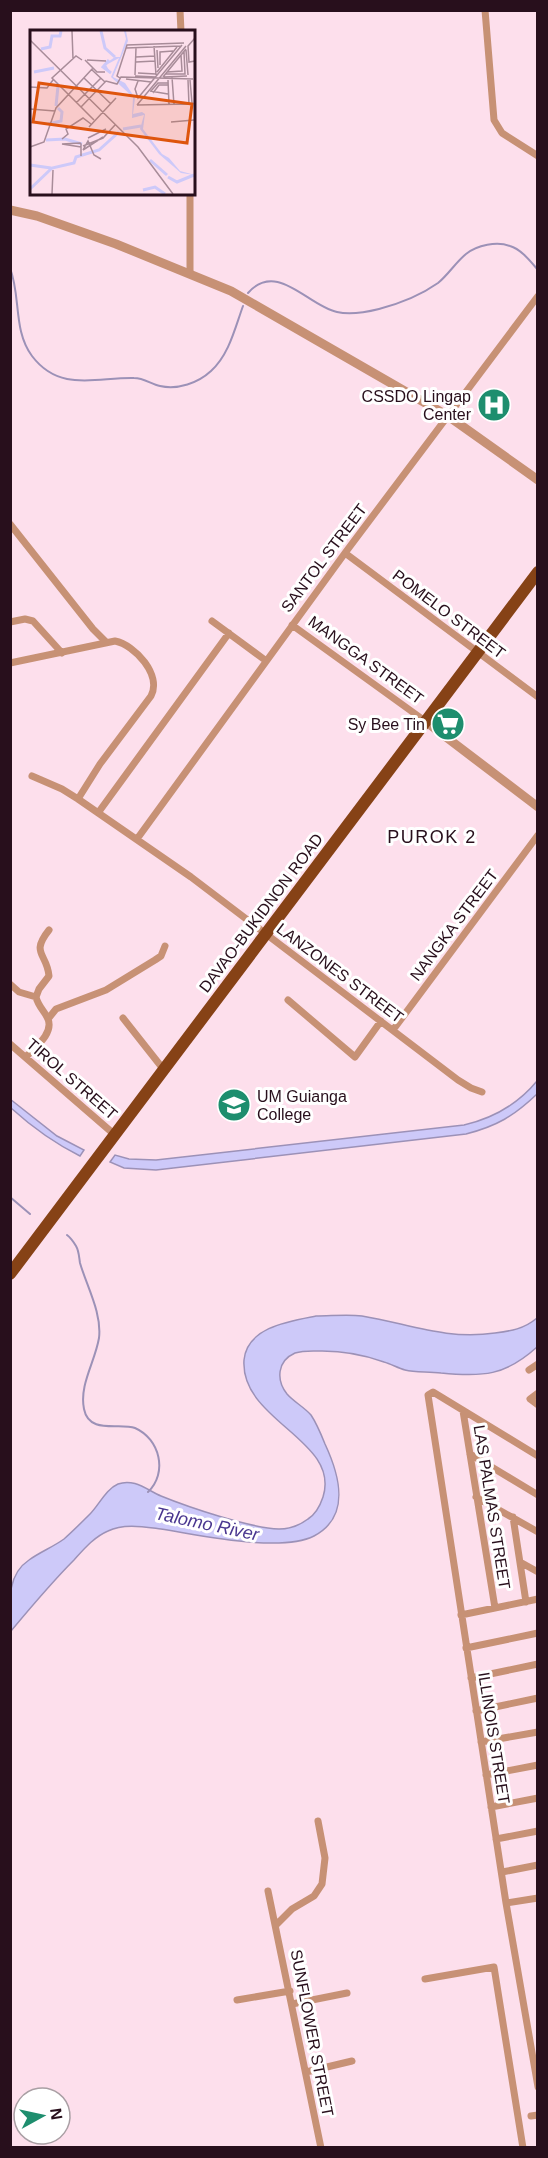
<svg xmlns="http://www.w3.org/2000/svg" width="548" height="2158" font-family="Arial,sans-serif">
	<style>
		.water { fill: #cdc9f9; stroke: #9c91b7; stroke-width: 1.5 }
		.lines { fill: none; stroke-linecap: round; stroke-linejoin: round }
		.stream { stroke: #9c91b7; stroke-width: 2 }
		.minor { stroke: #c79175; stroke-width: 7 }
		.tertiary { stroke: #c79175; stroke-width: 9 }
		.trunk { stroke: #864216; stroke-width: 12 }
		.labels { text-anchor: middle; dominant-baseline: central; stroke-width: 6; stroke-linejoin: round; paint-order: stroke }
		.poi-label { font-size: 16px; fill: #280f1c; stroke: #fff; text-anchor: end }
		.street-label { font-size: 16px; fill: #280f1c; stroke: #fff }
		.neighbourhood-label { font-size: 18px; letter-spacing: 1.5px; fill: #280f1c; stroke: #fff }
		.water-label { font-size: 18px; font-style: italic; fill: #4a3790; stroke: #fff }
		.inset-river { fill: none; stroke: #cdc9f9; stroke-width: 3 }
		.inset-road { fill: none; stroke: #a88c99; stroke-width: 1.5 }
		.view { fill: #de550d; fill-opacity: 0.15; stroke: #de550d; stroke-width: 3 }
		.inset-edge { fill: none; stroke: #280f1c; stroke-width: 3 }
	</style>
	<rect width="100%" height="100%" fill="#fddfec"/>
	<path class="water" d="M537,1081V1094C514,1116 497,1126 466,1134L156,1170L124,1168L110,1162L115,1155L129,1159L156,1160L464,1125C494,1118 518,1104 537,1081Z
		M10,1099L57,1136L84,1150L80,1156C54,1143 32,1127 11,1108Z
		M316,1316C331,1316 348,1314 362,1316C410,1324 445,1340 495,1333C511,1331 524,1329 537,1318V1347C505,1376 483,1377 441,1373C429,1371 416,1373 405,1370C398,1368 391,1364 384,1362C362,1354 345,1351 322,1351C313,1351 304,1350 295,1353C277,1361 276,1380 287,1394C294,1402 304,1407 311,1415C317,1424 321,1434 325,1444C339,1474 352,1516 314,1536C280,1553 200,1535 161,1529C145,1527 124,1523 108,1531C94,1537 84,1549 74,1560C51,1583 31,1607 11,1631C10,1606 5,1576 29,1560C40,1552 53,1547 64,1539C73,1531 82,1522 90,1514C99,1505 106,1489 118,1484C134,1478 147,1490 161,1496C188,1507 250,1528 279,1529C289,1529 300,1525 308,1519C316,1514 320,1506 323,1497C341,1440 240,1421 244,1360C247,1327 290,1321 316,1316Z"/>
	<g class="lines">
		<path class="stream" d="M10,268C21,296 13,331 32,356C60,393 97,377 134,378C144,378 151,384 160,386C178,390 198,383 211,371C229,355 235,328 243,306
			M248,293C277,260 308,306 337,312C350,315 367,312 379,309C398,304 421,295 438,283C448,275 456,262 466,254C477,245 497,241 510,246C521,249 531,262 538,270
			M10,1197L30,1214
			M67,1235C71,1238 73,1241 76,1246C79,1251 79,1257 80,1263C87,1287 102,1313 99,1338C95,1362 79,1385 84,1409C89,1435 120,1422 135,1428C160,1439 168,1473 148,1492"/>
		<path class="minor" d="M180,10L181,32
			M485,10L494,120L502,133L538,156
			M190,194V273
			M10,524L93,629L106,642
			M345,553L538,697
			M212,621L265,660
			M10,622L25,619L33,621L62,653
			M292,625L425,721
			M10,663L115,641C135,645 162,675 151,696L100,764L78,799
			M32,776L62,789L78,799L191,877L458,1080L471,1088L482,1092
			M98,813L229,633
			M137,839L345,553L538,296
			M10,984L19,992L36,997
			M288,1000L355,1057L381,1021
			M123,1018L164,1070
			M48,1019L56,1009L106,990L155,960L161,956L165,946
			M393,1030L538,835
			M10,1044L115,1135
			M26,1057C34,1048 54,1034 48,1019C45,1012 38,1006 36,997L39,989L49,976C47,953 30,954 49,930
			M529,1370L538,1364
			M538,1393L530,1399L538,1405
			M463,1411L495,1608
			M470,1454L538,1495
			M538,1456L433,1392L428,1395L506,1903L538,2087
			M476,1497L538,1532
			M513,1517L526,1602
			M520,1562L538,1572
			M461,1615L538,1599
			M466,1648L538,1633
			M471,1678L538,1664
			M476,1711L538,1698
			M481,1742L538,1732
			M486,1775L538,1765
			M491,1807L538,1798
			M496,1839L538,1831
			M502,1872L538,1865
			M268,1891L321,2148
			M506,1903L538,1898
			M276,1925L292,1909L314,1896L322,1884L325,1858L318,1821
			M425,1979L494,1967L523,2148
			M237,2000L290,1991
			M292,2004L347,1993
			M306,2072L352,2061
			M531,2116L538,2115"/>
		<path class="tertiary" d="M10,210L37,216L116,244L231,291L448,416L538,480
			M425,721L538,807"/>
		<path class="trunk" d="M10,1274L538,572"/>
	</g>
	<defs>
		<g id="hospital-disc" transform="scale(1.725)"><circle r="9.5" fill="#1e8e6e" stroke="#fff"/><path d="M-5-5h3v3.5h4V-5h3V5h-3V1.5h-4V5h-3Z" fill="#fff"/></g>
		<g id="supermarket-disc" transform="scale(1.725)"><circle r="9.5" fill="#1e8e6e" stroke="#fff"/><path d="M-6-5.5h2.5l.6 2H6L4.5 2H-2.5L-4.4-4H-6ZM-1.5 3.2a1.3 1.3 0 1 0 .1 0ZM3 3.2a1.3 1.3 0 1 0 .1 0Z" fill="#fff"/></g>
		<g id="university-disc" transform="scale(1.725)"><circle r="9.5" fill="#1e8e6e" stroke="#fff"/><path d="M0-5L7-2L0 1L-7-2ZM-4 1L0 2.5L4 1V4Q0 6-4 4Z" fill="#fff"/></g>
	</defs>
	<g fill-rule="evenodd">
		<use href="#hospital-disc" x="494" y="405"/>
		<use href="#supermarket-disc" x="448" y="724"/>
		<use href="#university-disc" x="234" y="1105"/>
	</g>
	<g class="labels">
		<g class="poi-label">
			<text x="471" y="396">CSSDO Lingap<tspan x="471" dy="18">Center</tspan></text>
			<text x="425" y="724">Sy Bee Tin</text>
			<text x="257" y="1096" text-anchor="start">UM Guianga<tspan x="257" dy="18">College</tspan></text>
		</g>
		<g class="street-label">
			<text transform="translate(324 558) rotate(-53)">SANTOL STREET</text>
			<text transform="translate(449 614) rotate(37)">POMELO STREET</text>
			<text transform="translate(366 660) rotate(36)">MANGGA STREET</text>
			<text transform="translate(261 913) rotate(-53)">DAVAO-BUKIDNON ROAD</text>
			<text transform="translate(454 925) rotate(-53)">NANGKA STREET</text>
			<text transform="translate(340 973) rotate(37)">LANZONES STREET</text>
			<text transform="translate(72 1079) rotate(41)">TIROL STREET</text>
			<text transform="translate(492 1507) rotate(81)">LAS PALMAS STREET</text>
			<text transform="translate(494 1738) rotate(81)">ILLINOIS STREET</text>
			<text transform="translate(312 2033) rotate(79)">SUNFLOWER STREET</text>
		</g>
		<g class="neighbourhood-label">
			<text x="432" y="837">PUROK 2</text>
		</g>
		<g class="water-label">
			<text transform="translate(207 1524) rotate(12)">Talomo River</text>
		</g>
	</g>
	<g transform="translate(30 30)">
		<rect width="165" height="165" fill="#fddfec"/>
		<path d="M94,1H96L98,11L83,47L95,53L105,68L103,84L112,82L115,84L113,99L132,124L139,128L150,141L165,145L151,143L129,124L110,99L114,85L102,88L103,67L81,47L89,28L76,35L80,42L75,38V34L85,27H90L96,9Z" fill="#cdc9f9"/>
		<path class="inset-river" d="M71,1L75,18L85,27M11,19L20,17L22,6H30L31,1M79,30L73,37L81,43M4,42L24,38M26,76L28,56M18,94L31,91L32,82L28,78M93,99L111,96M16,110L35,109L52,114M120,130L137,145M0,135L21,138M138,147L147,152L164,145M0,159L22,138L44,133L46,127L69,120L89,102M113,160L125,157L135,164"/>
		<path class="inset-road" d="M42,1L43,29M165,8L158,16L159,32L165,31M0,10L108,117L143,164M124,16L126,45M96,18L151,16M127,20L128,38M156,20L158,45M106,27L125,26M52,30L46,26L22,48L64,90M55,30L67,42H75M57,30L76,31M106,32L125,31M130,35V22L143,21M61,39L75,52M127,42L147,17M137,42L152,41L151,25M108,43L126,44M135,44H155L154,22M105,45L106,18M105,46L126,47M133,47L156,19M134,47L157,46M142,47L144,75M54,48L81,74M90,48L87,46L97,15L154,13M96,49L121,52M138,50L139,75M158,50L159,75M160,50L162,73M108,51L105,59L108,68L152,15M0,57L17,58L23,50M120,61L138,64M121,61L128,53H138M123,63L129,55H138M46,73L71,48M107,75L156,16M107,75L159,74M51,77L76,51L87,54L91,47L163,49M0,79L25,81M141,92L164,90M59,97L86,68M58,108L76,99M32,109L38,104L36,99L53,88L61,94M53,116L73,108L85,95M0,117L14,112L26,78L63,38M51,117L32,114L50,113L51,114V126M53,120L58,111L64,125L71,129M53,120L73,107M22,164L23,140"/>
		<path class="view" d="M9,53L162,74L157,113L3,92Z"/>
		<rect width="165" height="165" class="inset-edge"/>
	</g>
	<rect width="548" height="2158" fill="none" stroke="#280f1c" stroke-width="24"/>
	<g transform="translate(42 2116) rotate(82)"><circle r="28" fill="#ffffff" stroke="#a99fa4" stroke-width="1.5"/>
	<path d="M0-4.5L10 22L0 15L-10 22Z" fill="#1e8e6e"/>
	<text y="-9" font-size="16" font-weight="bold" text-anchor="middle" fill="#280f1c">N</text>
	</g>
</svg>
